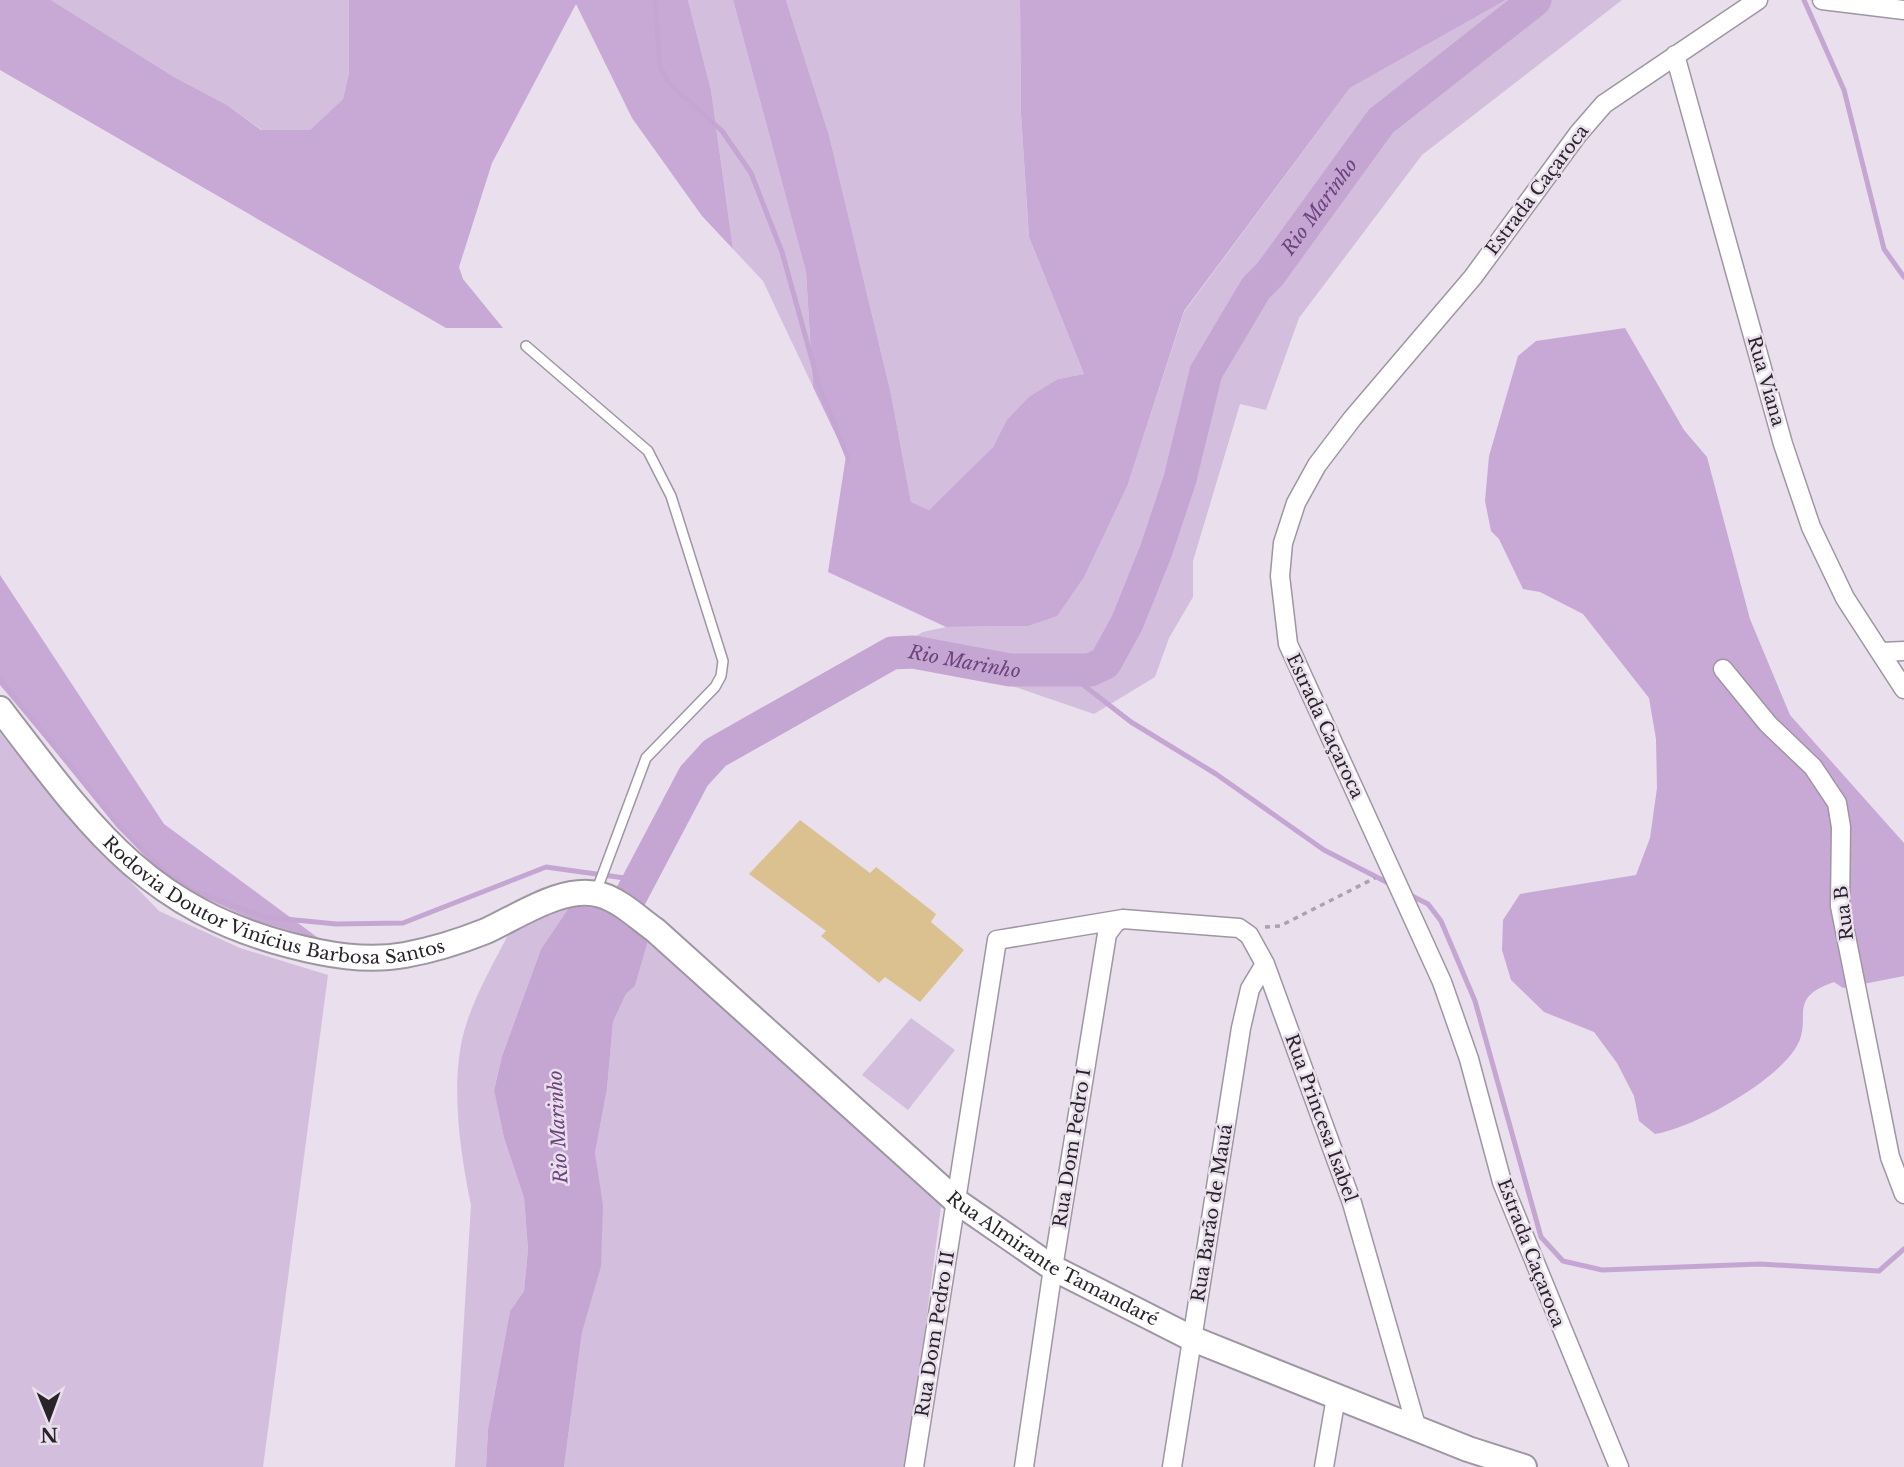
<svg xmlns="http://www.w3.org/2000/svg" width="1904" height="1467" font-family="'Libre Baskerville',serif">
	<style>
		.green { fill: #d4bedd }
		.forest { fill: #c8a9d6 }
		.water { fill: #c5a6d3 }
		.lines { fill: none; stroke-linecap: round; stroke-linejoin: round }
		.stream { stroke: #c5a6d3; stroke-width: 5 }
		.river { stroke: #c5a6d3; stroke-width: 33 }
		.building { fill: #dbc190 }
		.lane-casing { stroke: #9f96a3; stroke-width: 12 }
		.street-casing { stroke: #9f96a3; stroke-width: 21 }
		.secondary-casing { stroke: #9f96a3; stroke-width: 28 }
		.path { stroke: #aaa2ad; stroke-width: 3.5; stroke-dasharray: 5 5; stroke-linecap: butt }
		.lane { stroke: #fff; stroke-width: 9 }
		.street { stroke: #fff; stroke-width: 18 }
		.secondary { stroke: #fff; stroke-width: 24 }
		.labels { text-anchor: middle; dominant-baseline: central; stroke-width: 5; stroke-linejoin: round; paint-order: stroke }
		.street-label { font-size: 18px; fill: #282429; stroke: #e9dfed }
		.water-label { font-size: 19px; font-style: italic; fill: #6d447e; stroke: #e9dfed }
	</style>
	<rect width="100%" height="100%" fill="#e9dfed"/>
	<path class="green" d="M51,0H349V73L343,99L310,130H262L227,105L176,78Z
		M688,0H733L806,272L813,387L763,281L733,249L711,90Z
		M786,0H1020L1021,114L1029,237L1084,374L1058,379L1008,420L993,447L929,510L911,502L891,394L829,135Z
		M1506,0H1622L1422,155L1299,318L1266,410L1240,404L1193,561V597L1169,638L1155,677L1094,714L951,665L882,655L923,632L946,627L1028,626L1128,484L1184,312L1350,88Z
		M0,733L85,834L159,911L240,948L328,975L263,1467H0Z
		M570,906L541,949L502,1056L494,1089L504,1138L524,1198L528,1249L524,1291L510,1311L488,1429L486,1467H455L471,1205C460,1152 449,1078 466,1025C477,990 498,956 514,923Z
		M648,941L846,1106L942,1199L907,1467H564L582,1333L601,1267V1204L595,1153L607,1089L613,1022L626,994L635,986Z
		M911,1018L955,1050L908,1110L862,1075Z"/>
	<path class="forest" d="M0,0H51L176,78L227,105L261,130H310L343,99L349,73V0H688L711,90L733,249L702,216L632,118L576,4L492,163L459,267L463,279L503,328H446L0,70Z
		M733,0H786L829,135L891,394L911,502L929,510L993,447L1007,420L1029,397L1058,379L1084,374L1029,237L1021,114L1020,0H1506L1350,88L1184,311L1128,484L1084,577L1057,616L1028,626L946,627L828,572L846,456L813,387L806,272Z
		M1625,328L1684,430L1707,457L1750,619L1790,715L1904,843V976L1843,988L1834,982C1784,999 1815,1019 1795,1049C1773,1083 1695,1127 1655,1134L1639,1121L1634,1096L1617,1063L1594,1032L1544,1012L1511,980L1502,950L1503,920L1520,894L1636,875L1650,838L1657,788L1656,739L1649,698L1583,614L1540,592L1523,589L1499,539L1491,531L1485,501L1489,456L1518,356L1536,341Z
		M0,575L164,824L321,940L251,919L177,885L108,814L0,685Z"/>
	<path class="water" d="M570,906L603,908L648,941L635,986L626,994L613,1022L607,1089L595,1153L603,1205L601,1267L582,1333L564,1467H486L488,1429L510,1311L524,1291L528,1249L524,1198L504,1138L494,1090L502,1056L541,949Z"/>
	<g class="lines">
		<path class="stream" d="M655,0L660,67L669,83L722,131L751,173L782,252L819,385L849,460
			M1804,0L1844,90L1884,249L1904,277
			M1064,670L1131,722L1216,774L1324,850L1394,886
			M0,679L118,825L160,868L191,890L265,917L336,924L403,923L546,867L639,880
			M1408,894L1428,904L1441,921L1475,1001L1541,1237L1563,1261L1602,1270L1760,1264L1879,1271L1904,1249"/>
		<path class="river" id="s1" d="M597,960L694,776L715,753L892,653L913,652L1010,670H1090L1105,663L1127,623L1156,551L1180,479L1206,372L1256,288L1270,274L1381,121L1535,0"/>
	</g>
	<path class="building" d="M800,820L870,873L876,867L936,914L931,922L964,950L920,1002L885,977L879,983L821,936L826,931L749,874Z"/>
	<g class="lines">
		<g class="lane-casing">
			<path id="lane" d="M526,346L648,451L671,496L723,661L721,676L715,687L646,758L596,892"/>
		</g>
		<g class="street-casing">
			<path id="street" d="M1822,0L1904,10
				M1675,55L1783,444L1811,527L1845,598L1904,689
				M1881,652L1904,651
				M1723,669L1768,724L1813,767L1837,803L1841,827L1840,906L1890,1157L1904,1194
				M914,1467L997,940L1123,919L1239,928L1249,935L1265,964L1352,1203L1417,1429
				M1024,1467L1053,1268L1107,934L1116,922L1123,919
				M1172,1467L1241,1028L1250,989L1265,964
				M1324,1467L1336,1397
				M1619,1467L1502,1182L1469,1059L1442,982L1288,644L1280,576L1283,543L1296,503L1317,465L1352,419L1473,277L1578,134L1604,104L1758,0"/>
		</g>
		<g class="secondary-casing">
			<g id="secondary">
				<path id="s2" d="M0,709C87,822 143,907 289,945C327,955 366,962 405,955C432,950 461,941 486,931C519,916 564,884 601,895C621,901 638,918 655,930L956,1201L1053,1268L1193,1339L1468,1449L1524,1467"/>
			</g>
		</g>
		<path class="path" d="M1265,927L1280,926L1375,878"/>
		<use href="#lane" class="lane"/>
		<use href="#street" class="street"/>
		<use href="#secondary" class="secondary"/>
	</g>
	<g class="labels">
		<g class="street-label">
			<text transform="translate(1537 190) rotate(-53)">Estrada Caçaroca</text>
			<text transform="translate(1766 381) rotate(74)">Rua Viana</text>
			<text transform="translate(1325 726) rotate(65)">Estrada Caçaroca</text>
			<text stroke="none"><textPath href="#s2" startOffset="354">Rodovia Doutor Vinícius Barbosa Santos</textPath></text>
			<text transform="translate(1844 913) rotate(-97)">Rua B</text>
			<text transform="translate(1321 1118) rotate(70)">Rua Princesa Isabel</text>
			<text transform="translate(1072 1148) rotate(-81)">Rua Dom Pedro I</text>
			<text transform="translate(1212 1213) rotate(-81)">Rua Barão de Mauá</text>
			<text transform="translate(1531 1253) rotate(69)">Estrada Caçaroca</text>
			<text stroke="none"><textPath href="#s2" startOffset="1290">Rua Almirante Tamandaré</textPath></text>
			<text transform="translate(935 1334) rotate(-81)">Rua Dom Pedro II</text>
		</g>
		<g class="water-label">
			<text stroke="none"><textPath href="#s1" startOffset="1169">Rio Marinho</textPath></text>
			<text stroke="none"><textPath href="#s1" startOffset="516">Rio Marinho</textPath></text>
			<text transform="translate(558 1127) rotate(-93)">Rio Marinho</text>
		</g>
	</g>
	<g transform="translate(49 1418) rotate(179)" stroke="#e9dfed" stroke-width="5" paint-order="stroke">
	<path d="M0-5L12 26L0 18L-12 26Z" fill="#282429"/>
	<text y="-10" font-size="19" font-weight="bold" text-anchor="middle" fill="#282429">N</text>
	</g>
</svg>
